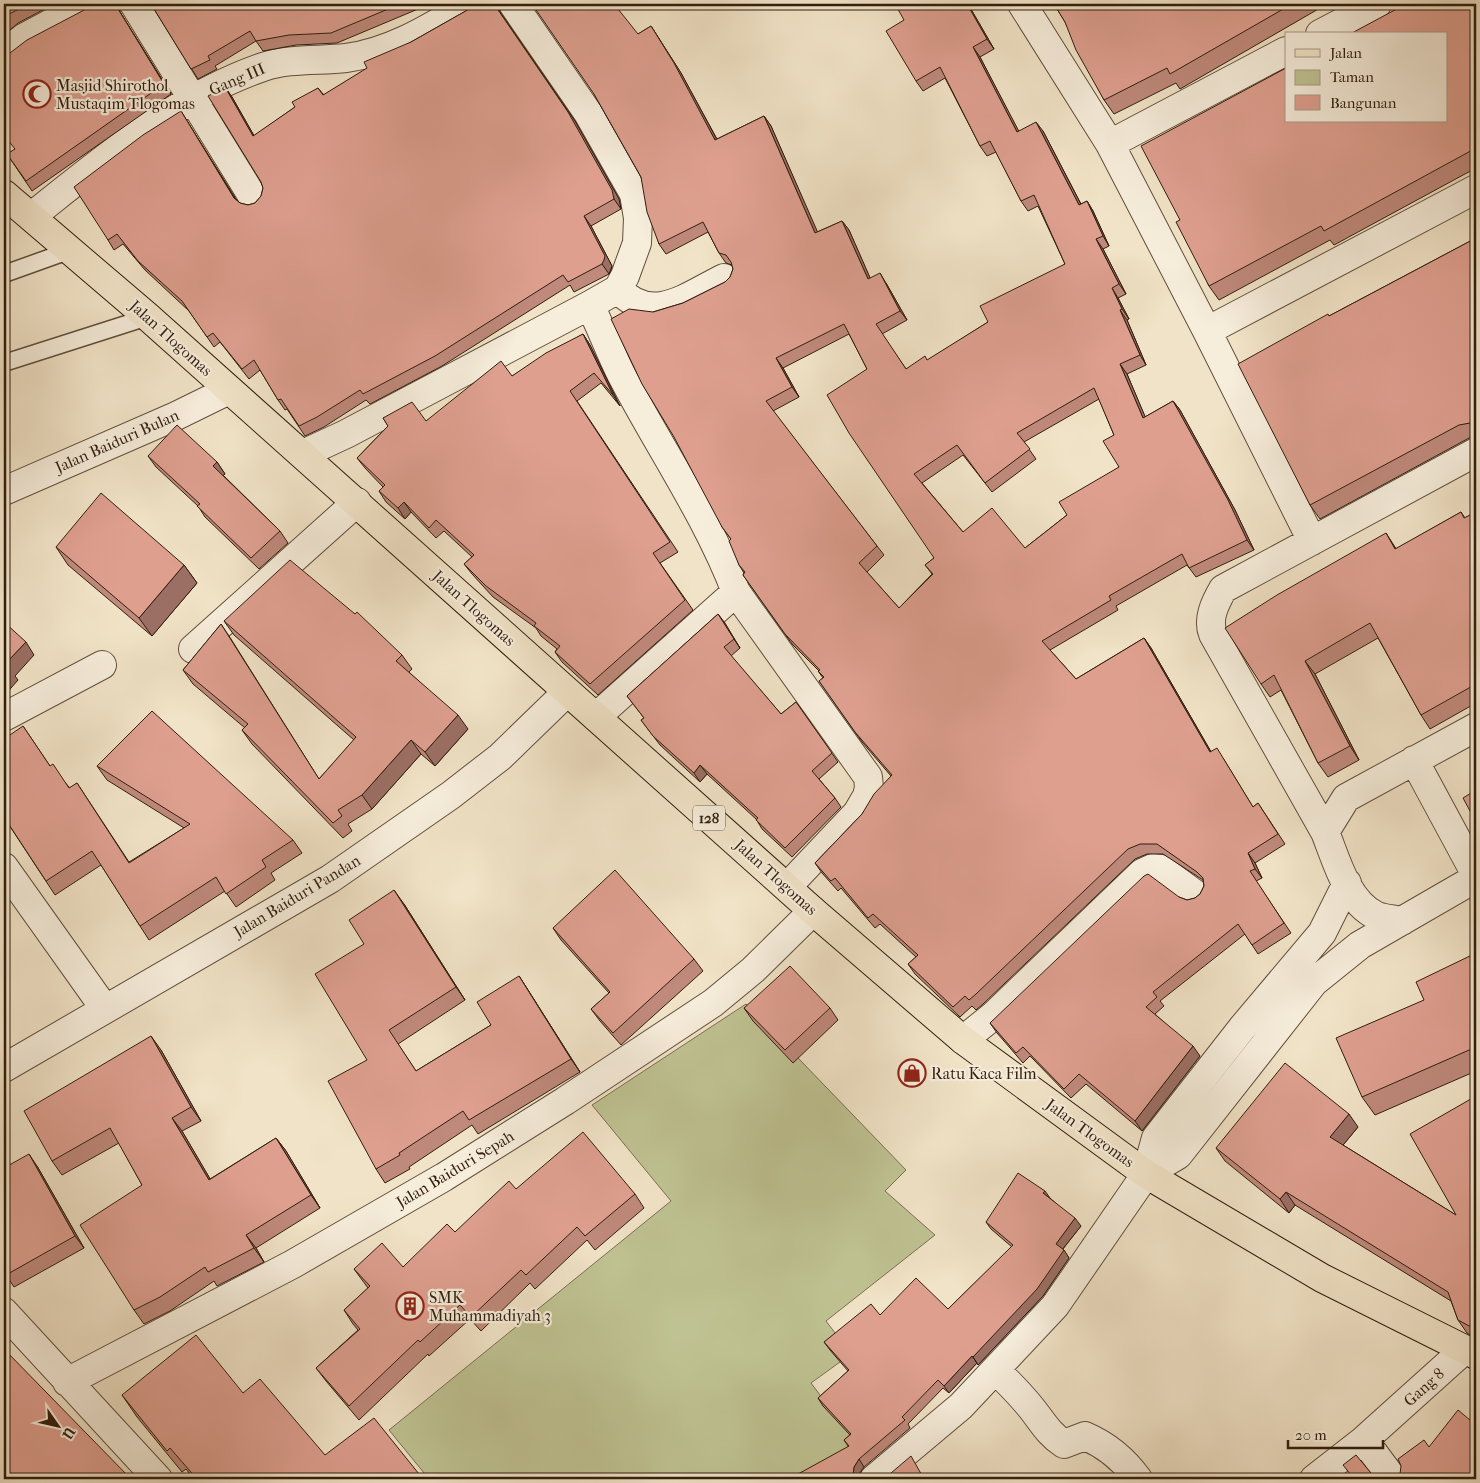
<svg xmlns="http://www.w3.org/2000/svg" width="1480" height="1483" font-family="'IM FELL French Canon',serif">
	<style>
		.green { fill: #bfc292; stroke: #787050 }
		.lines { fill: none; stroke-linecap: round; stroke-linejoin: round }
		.service-casing { stroke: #614f3d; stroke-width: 19 }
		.minor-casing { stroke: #614f3d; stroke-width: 30 }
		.primary-casing { stroke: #311e0f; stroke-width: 30 }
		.service { stroke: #f6eddb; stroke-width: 16 }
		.minor { stroke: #f6eddb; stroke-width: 28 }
		.primary { stroke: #f1e3c7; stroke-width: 28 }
		.wall { fill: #bf897b; stroke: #311e0f; fill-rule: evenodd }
		.shaded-wall { fill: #9b6f64; stroke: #311e0f }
		.building { fill: #de9f8f; stroke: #311e0f; fill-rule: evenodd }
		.labels { text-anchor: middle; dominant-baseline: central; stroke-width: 4.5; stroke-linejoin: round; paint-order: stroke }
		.shield { fill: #f6eddb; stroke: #6c5c4c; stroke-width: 1 }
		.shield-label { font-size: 15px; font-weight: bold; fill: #311e0f }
		.street-label { font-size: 16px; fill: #311e0f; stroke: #f6eddb }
		.poi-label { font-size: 16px; fill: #311e0f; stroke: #f6eddb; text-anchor: start }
	</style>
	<rect width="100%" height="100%" fill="#f1e3c7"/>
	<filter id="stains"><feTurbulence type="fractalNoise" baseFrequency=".004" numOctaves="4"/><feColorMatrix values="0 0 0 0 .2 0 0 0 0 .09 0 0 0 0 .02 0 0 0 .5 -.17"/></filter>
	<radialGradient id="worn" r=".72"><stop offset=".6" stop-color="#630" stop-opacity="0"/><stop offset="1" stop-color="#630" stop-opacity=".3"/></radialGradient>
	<path class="green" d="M746,1004L906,1170L885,1191L935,1235L826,1321L851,1354L811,1383L858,1446L806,1479H771L769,1477L766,1479H429L389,1430L671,1201L592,1105Z"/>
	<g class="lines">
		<g class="service-casing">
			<path id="service" d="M4,274L71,250
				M4,363L148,317"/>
		</g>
		<g class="minor-casing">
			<path id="minor" d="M134,4L254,199
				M1022,4L1110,144L1207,331L1312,541
				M1320,34L1377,4
				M4,53L25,37L87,4
				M1110,144L1286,51
				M32,216C104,159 174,98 263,67C289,58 319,61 346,58C392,52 431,27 470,4
				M618,289C652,326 687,296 724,278
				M590,305C601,328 610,352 621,374C659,447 707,516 736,592L868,777L869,788L867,796L857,813L787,887
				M1207,331L1476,189
				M303,454L346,434L590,305L618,289L625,276L637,243L638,218L634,194L588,113L513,4
				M4,491L176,416L229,390
				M193,649L357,502
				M4,717L102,665
				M596,717L736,592
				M1414,760L1476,875
				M1325,832L1213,634C1207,619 1215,603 1223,589L1476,452
				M4,867L105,1009
				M1402,921C1393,919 1382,919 1375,915C1346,900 1336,859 1325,832L1346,798L1476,727
				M963,1040L993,1016L1142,873L1153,868L1161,869L1195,894
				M4,1068L330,879L451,795L500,757L567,692
				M1146,1174L1178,1155L1314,982L1360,945L1476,878
				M4,1312L158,1479
				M996,1370C1007,1381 1018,1392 1028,1404C1041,1419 1047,1433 1064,1444L1085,1436C1106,1445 1125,1461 1138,1479
				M67,1382L293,1264L444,1177L565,1101L713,1003L753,970L813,911
				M1364,1440L1393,1479
				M874,1479L961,1406L1055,1306L1146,1174L1156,1138L1242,1028L1322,933L1347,883
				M1314,1479L1364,1440L1464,1350"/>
		</g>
		<g class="primary-casing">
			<path id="primary" d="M4,194L148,317L813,911L963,1040L1146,1174L1322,1278L1476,1355"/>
		</g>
		<use href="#service" class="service"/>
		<use href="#minor" class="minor"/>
		<use href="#primary" class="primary"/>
	</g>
	<path class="wall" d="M4,4H54L18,23L4,35Z
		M151,4H430L337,43L296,45L263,51L256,41L215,66L217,69L198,79Z
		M475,4H498V6L500,12L575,121L619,199L621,209L591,226L612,266L611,270L609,274L574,292L570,285L442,366L370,404L366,400L324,427L305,436L287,409L285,410L278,400L260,370L249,379L220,342L214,347L189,311L145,270L123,244L114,250L108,240L187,121L236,199L240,203L248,205L255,203L261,196L263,188L261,182L225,87L232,97L254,136L295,107L318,88L324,95L411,42L471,8Z
		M968,4L994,49L980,57L1018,131H1043L1081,204L1087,201L1093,211L1109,246L1103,249L1126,294L1118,298L1129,319L1127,320L1146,365L1127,374L1145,417L1173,401L1180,410L1235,510L1254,550L1196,577L1187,565L1116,606L1118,610L1050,650L1076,679L1144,638L1151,648L1211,752L1223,758L1253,807L1258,803L1285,844L1255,863L1262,878L1256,881L1291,933L1258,954L1245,934L1160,1001L1164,1006L1155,1014L1200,1056L1142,1131L1086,1084L1071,1098L1030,1056L1023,1063L997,1033L990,1023L1179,897L1187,900L1195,898L1200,894L1204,886L1203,880L1163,854H1147L1135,859L983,1004L976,1010L972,1006L960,1017L915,974L908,964L916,957L880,924L875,928L841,888L838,891L822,873L815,863L862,814L891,776L862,742L819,681L823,678L818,671H819L792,644L743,575L744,573L739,565L731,539L722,527L653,312L683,303L725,282L730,277L733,269L732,265L726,263L719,253L708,232L666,254L659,244L641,177L594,94L638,34L651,26L681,73L717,139L764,116L771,126L817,232L842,221L849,230L870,278L886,283L907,320L882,334L906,369L928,360L988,322L1065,264L1038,206L1028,211L1021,201L996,152L987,156L980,146L945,78L923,91L916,81ZM849,334L867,369L934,558L925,565L932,574L899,608L867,572L884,555L773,411L799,397L783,368ZM1099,399L1114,435L1119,467L1067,515L1025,548L963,532L922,483L963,455L992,492L1036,459L1024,442Z
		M1054,4H1327L1180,89L1176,83L1114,114L1104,100L1065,22Z
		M1476,4V168L1334,245L1330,240L1219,300L1209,286L1180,220Z
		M118,5L120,12L171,94L32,191L7,154L14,150Z
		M1476,238V437L1469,438L1320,519L1310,505L1329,316Z
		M583,334L590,345L620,406L601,383L577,401L678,552L660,563L693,610L598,695L562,662L555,652L557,649L541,636L536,628L493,597L472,574L464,564L472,557L444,531L436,538L411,512L405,519L386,502L379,491L383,487L365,468L357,458L388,426L383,418L426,421L512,376Z
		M148,456L217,462L225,474L223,475L280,531L288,543L259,569L205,517L198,506L156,467Z
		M1461,512L1465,518L1476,512V703L1430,729L1421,715L1378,638L1315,674L1359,760L1328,777L1318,763L1281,690L1270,697L1261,684L1396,549Z
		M56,547L184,565L197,583L152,636L68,565Z
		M718,614L740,648L731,656L781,714L796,702L838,762L819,779L835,798L841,807L792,857L762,829L756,819L707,774L700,782L660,745L641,720L644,718L627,696Z
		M224,621L402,655L412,669L409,672L468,729L435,766L421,754L372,809L348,824L352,831L343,838L252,744L242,730L245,728L193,684L183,670L221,624L231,639L319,779L354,740L234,635Z
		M23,726L50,766L70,788L77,783L129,862L184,828L107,780L97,766L293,840L302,853L271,873L275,880L236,907L225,891L149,940L140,926L101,865L55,895L11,828Z
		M404,904L465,1000L398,1044L416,1071L491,1025L519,976L528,990L580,1072L478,1134L472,1125L409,1167L410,1169L385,1183L376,1169L367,1060Z
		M553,928L694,959L703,971L621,1045L600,1021L591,1009L609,993L561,940Z
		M1474,954L1476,956V1071L1375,1115L1362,1097L1424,1000Z
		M744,1008H830L838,1020L793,1063L753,1021Z
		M161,1050L201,1121L182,1131L210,1179L276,1138L286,1151L320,1208L256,1248L264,1262L217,1286L214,1281L170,1311L144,1324L134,1310L142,1185L119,1143L62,1175L52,1161Z
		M1476,1096V1338L1467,1333L1458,1320L1451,1301L1295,1205L1289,1213L1225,1161L1216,1148L1358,1127L1343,1145L1456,1215Z
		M37,1166L84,1248L14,1287L6,1275Z
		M516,1189L635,1194L644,1208L595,1250L587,1240L535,1289L530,1283L481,1331L470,1319L429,1356L428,1354L359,1420L326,1381L316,1368L358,1330L353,1324L344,1310L368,1288L354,1269L403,1267L455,1232Z
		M1050,1198L1081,1226L1063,1249L1069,1258L1043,1296L978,1365L977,1363L949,1393L943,1388L908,1424L910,1428L864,1467L859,1474L848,1446L844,1440L850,1435L823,1406L818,1398L848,1371L830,1350L824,1342L880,1315L948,1309L1012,1247L991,1229L986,1222Z
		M243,1393L325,1455L423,1479H194L186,1469L182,1472L137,1417L122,1395Z"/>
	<path class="shaded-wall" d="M115,4H119L120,12L171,94L164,84Z
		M494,4H498V6L500,12L575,121L619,199L621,209L614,199Z
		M967,4H968L994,49L987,39Z
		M651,26L681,73L722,149L715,140Z
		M973,47L980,57L1024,141L1017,132Z
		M225,87L232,97L260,146L253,136Z
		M181,111L187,121L241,208L234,198Z
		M764,116L771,126L822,242L815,233Z
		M1036,122L1043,131L1086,214L1079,205Z
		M1087,201L1093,211L1109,246L1103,236Z
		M584,216L591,226L612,266L609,274L602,264Z
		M842,221L849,230L875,289L868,279Z
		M1096,239L1103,249L1126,294L1119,284Z
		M880,273L886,283L907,320L900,311Z
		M1112,288L1118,298L1129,319L1122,309Z
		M1120,310L1127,320L1146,365L1140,355Z
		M583,334L590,345L620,406L613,395Z
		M776,358L783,368L799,397L792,387Z
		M1120,364L1127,374L1150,428L1143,418Z
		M1173,401L1180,410L1235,510L1254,550L1247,540Z
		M217,462L225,474L221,477L213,466Z
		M404,502L411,512L405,519L398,508Z
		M1386,533L1395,547L1404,563L1395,549Z
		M184,565L197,583L152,636L139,618Z
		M718,614L725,623L740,648L734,639Z
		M1144,638L1151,648L1217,762L1210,752Z
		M26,642L34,655L15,676L18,680L4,696V674L5,664Z
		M1305,661L1315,674L1359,760L1350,746Z
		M458,715L468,729L435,766L425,752Z
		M411,740L421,754L372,809L362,795Z
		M700,765L707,774L700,782L694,773Z
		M1248,853L1255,863L1262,878L1255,869Z
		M394,890L404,904L465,1000L456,987Z
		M519,976L528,990L580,1072L571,1059Z
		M151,1036L161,1050L201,1121L191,1107Z
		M1193,1046L1200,1056L1142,1131L1135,1121Z
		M1349,1114L1358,1127L1339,1150L1330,1137Z
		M172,1118L182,1131L219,1194L209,1180Z
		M276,1138L286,1151L320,1208L311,1195Z
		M29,1154L37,1166L84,1248L75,1236Z
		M1045,1191L1050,1198L1043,1193Z
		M1286,1192L1295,1205L1289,1213L1280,1199Z
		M1075,1218L1081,1226L1061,1251L1056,1244Z
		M246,1235L256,1248L264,1262L254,1248Z
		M1064,1250L1069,1258L1043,1296L978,1365L973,1357Z
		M972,1356L977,1363L949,1393L944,1386Z
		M859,1459L864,1467L859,1474V1479H856L853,1475L854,1467Z"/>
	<path class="building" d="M4,4H29L11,13L4,19Z
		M92,4H115L164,84L26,181L7,154L15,149L4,135V57L6,56L27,40L88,8Z
		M151,4H400L331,33L289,35L256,41L250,31L208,56L210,60L191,69Z
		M475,4H494L568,112L612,190L614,199L584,216L605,256L604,260L602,264L568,282L563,275L435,356L363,394L360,390L317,417L299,426L281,399L278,400L254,360L242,369L213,333L207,337L182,301L138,261L117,234L108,240L74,187L143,135L181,111L234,198L240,203L248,205L255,203L261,196L263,188L261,182L208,96L225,87L253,136L295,107L292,102L318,88L323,95L367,68L364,62L411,42L471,8Z
		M532,4H614L638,34L651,26L674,63L715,140L764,116L815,233L842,221L868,279L880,273L900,311L876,324L906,369L925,356L927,360L988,322L980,306L1065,264L1034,195L1021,201L990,141L980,146L940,67L916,81L886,31L904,20L895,4H967L987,39L973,47L1017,132L1036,122L1079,205L1087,201L1103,236L1096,239L1119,284L1112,288L1122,309L1120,310L1140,355L1120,364L1143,418L1173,401L1228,500L1247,540L1189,568L1182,554L1109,596L1111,600L1042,641L1076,679L1144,638L1210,752L1217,748L1253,807L1258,803L1278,834L1248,853L1255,869L1250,871L1284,923L1252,945L1238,924L1153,992L1157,997L1146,1007L1193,1046L1135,1121L1079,1074L1064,1089L1023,1047L1016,1053L990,1023L1144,876L1148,874L1179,897L1187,900L1195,898L1200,894L1204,886L1203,878L1197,872L1157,844H1140L1128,849L976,994L969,1000L965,996L953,1007L908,964L918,955L873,914L868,918L835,878L831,881L815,863L862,814L874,794L892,775L855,732L819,681L824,677L818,671L820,670L785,634L743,575L745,572L739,565L729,541L731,539L722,527L674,437L642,384L611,319L629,309L653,312L683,303L725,282L730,277L733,269L731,262L726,255L719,253L703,222L659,244L647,212L641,177L594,94ZM844,324L867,369L827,395L849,433L934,558L925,565L933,574L899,608L859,563L877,546L766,401L792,387L776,358ZM1094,388L1114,435L1103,441L1119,467L1059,502L1067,515L1025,548L992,508L963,532L914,474L957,445L985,483L1030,449L1017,433Z
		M1054,4H1292L1170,74L1167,68L1104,100L1076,50L1065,22Z
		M1406,4H1476V148L1324,231L1321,226L1209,286L1176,222L1180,220L1141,146L1286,68V121H1446V34H1350Z
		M1476,238V420L1470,423L1459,425L1310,505L1238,364L1328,314L1329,316Z
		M583,334L613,395L594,373L570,391L670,542L653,553L685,600L590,684L555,652L560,646L534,626L536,623L486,586L464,564L474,555L436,520L429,528L404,502L398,508L379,491L385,485L357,458L388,426L383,418L412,402L426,421L501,361L512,376L546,353Z
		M177,425L217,462L213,466L280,531L251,558L197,506L200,504L148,456Z
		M101,493L184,565L139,618L56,547Z
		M1461,512L1464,518L1476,512V684L1421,715L1370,623L1305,661L1350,746L1318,763L1274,675L1261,684L1225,628L1277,595L1386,533L1395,549Z
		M290,560L355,614L357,612L402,655L396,661L458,715L425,752L411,740L362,795L338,810L342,816L333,823L242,730L248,724L183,670L221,624L319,779L356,737L224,621Z
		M718,614L734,639L724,647L781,714L796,702L832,753L812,771L835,798L785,848L756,820L758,818L700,765L694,773L653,736L641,720L644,718L627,696Z
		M4,622L26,642L5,664L9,668L4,674Z
		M152,711L293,840L262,860L266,867L226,894L216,877L140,926L92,851L46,881L4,817V739L23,726L50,766L53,764L69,788L77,783L129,863L190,824L97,766Z
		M1476,790V822L1463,798Z
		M615,870L694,959L613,1033L591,1009L610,992L553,928Z
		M394,890L456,987L389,1030L416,1071L491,1025L477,1002L519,976L571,1059L469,1120L463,1111L399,1153L400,1155L376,1169L328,1081L367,1060L315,974L364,944L349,920Z
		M1474,954L1476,958V1047L1362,1097L1336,1038L1424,1000L1416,982Z
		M790,966L830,1008L785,1050L744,1008Z
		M151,1036L191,1107L172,1118L209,1180L276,1138L311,1195L246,1235L254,1248L208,1272L205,1267L160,1297L134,1310L80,1225L142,1185L110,1128L52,1161L24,1111Z
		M1285,1063L1349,1114L1330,1137L1456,1215L1410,1134L1476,1096V1327L1473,1328L1458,1320L1448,1292L1286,1192L1280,1199L1216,1148Z
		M583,1132L635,1194L585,1236L577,1227L526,1275L521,1270L471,1317L460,1305L420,1342L418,1340L349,1406L316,1368L360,1329L344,1310L370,1286L354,1269L382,1243L403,1267L447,1224L455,1232L509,1181L516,1189Z
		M29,1154L75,1236L6,1275L4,1271V1168Z
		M1018,1173L1045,1191L1043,1193L1075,1218L1056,1244L1064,1250L1037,1289L973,1357L972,1356L944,1386L938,1380L902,1417L905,1420L859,1459L854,1467L853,1475L856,1479H789L849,1446L844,1440L851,1434L818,1398L849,1370L824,1342L871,1304L880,1315L916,1278L948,1309L1013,1245L986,1222Z
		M196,1335L243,1393L260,1379L325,1455L374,1418L423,1479H197L170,1448L167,1451L122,1395Z
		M4,1349L131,1479H4Z
		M1458,1410L1476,1425V1479H1396L1400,1474L1401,1466L1398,1459L1424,1440L1429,1447Z
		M1356,1455L1376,1479H1354L1343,1465Z
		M911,1456L924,1479H884Z"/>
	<defs>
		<g id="mosque-ring" transform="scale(1.4375)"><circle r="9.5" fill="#f6eddb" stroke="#8f2418" stroke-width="1.5"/><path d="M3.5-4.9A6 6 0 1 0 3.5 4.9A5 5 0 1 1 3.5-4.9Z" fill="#8f2418"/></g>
		<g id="shop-ring" transform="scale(1.4375)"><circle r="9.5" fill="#f6eddb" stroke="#8f2418" stroke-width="1.5"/><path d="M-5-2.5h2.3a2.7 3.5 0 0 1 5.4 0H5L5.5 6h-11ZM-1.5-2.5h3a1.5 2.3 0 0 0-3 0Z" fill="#8f2418"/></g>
		<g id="building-ring" transform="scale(1.4375)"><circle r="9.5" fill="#f6eddb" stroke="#8f2418" stroke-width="1.5"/><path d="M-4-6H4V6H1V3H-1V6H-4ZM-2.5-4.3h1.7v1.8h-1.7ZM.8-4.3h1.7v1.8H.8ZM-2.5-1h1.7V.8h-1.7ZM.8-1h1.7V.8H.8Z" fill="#8f2418"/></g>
	</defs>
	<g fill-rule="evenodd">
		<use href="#mosque-ring" x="37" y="94"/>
		<use href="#shop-ring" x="912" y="1073"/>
		<use href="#building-ring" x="410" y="1306"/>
	</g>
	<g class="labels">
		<rect class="shield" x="693" y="805.5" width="32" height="25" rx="4"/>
		<g class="shield-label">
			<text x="709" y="818">128</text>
		</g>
		<g class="street-label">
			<text transform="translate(237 79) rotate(-23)">Gang III</text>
			<text transform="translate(171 338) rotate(42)">Jalan Tlogomas</text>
			<text transform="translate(117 441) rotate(-24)">Jalan Baiduri Bulan</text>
			<text transform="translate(474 608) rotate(42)">Jalan Tlogomas</text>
			<text transform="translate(776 877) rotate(42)">Jalan Tlogomas</text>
			<text transform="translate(297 896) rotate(-31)">Jalan Baiduri Pandan</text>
			<text transform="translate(1090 1133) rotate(36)">Jalan Tlogomas</text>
			<text transform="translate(455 1169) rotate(-31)">Jalan Baiduri Sepah</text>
			<text transform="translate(1424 1387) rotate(-42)">Gang 8</text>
		</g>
		<g class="poi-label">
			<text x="56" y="85">Masjid Shirothol<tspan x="56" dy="18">Mustaqim Tlogomas</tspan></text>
			<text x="931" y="1073">Ratu Kaca Film</text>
			<text x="429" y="1297">SMK<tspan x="429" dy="18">Muhammadiyah 3</tspan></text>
		</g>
	</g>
	<rect width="1480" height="1483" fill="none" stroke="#f1e3c7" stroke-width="20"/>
	<rect x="5" y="5" width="1470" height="1473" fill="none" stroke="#311e0f" stroke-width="2.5"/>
	<rect x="10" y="10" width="1460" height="1463" fill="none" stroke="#311e0f"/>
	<rect x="1285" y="32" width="162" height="90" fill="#f6eddb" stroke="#a79a89"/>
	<rect x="1295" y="49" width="25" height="8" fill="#f1e3c7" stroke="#a79a89"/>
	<text x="1330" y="58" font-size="15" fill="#311e0f">Jalan</text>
	<rect x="1295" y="70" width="25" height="15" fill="#bfc292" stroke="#a79a89"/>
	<text x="1330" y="82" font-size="15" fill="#311e0f">Taman</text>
	<rect x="1295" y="95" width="25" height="15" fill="#de9f8f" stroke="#a79a89"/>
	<text x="1330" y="108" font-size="15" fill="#311e0f">Bangunan</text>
	<g transform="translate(58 1426) rotate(124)" stroke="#f6eddb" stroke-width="4" paint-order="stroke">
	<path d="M0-4L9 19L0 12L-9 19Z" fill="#311e0f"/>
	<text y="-8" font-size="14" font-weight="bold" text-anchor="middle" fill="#311e0f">U</text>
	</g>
	<path d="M1288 1440v8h95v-8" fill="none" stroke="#311e0f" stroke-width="2.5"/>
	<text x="1295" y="1440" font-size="15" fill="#311e0f" stroke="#f6eddb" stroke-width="4" paint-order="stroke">20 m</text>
	<rect width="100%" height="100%" filter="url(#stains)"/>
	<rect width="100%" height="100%" fill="url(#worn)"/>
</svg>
